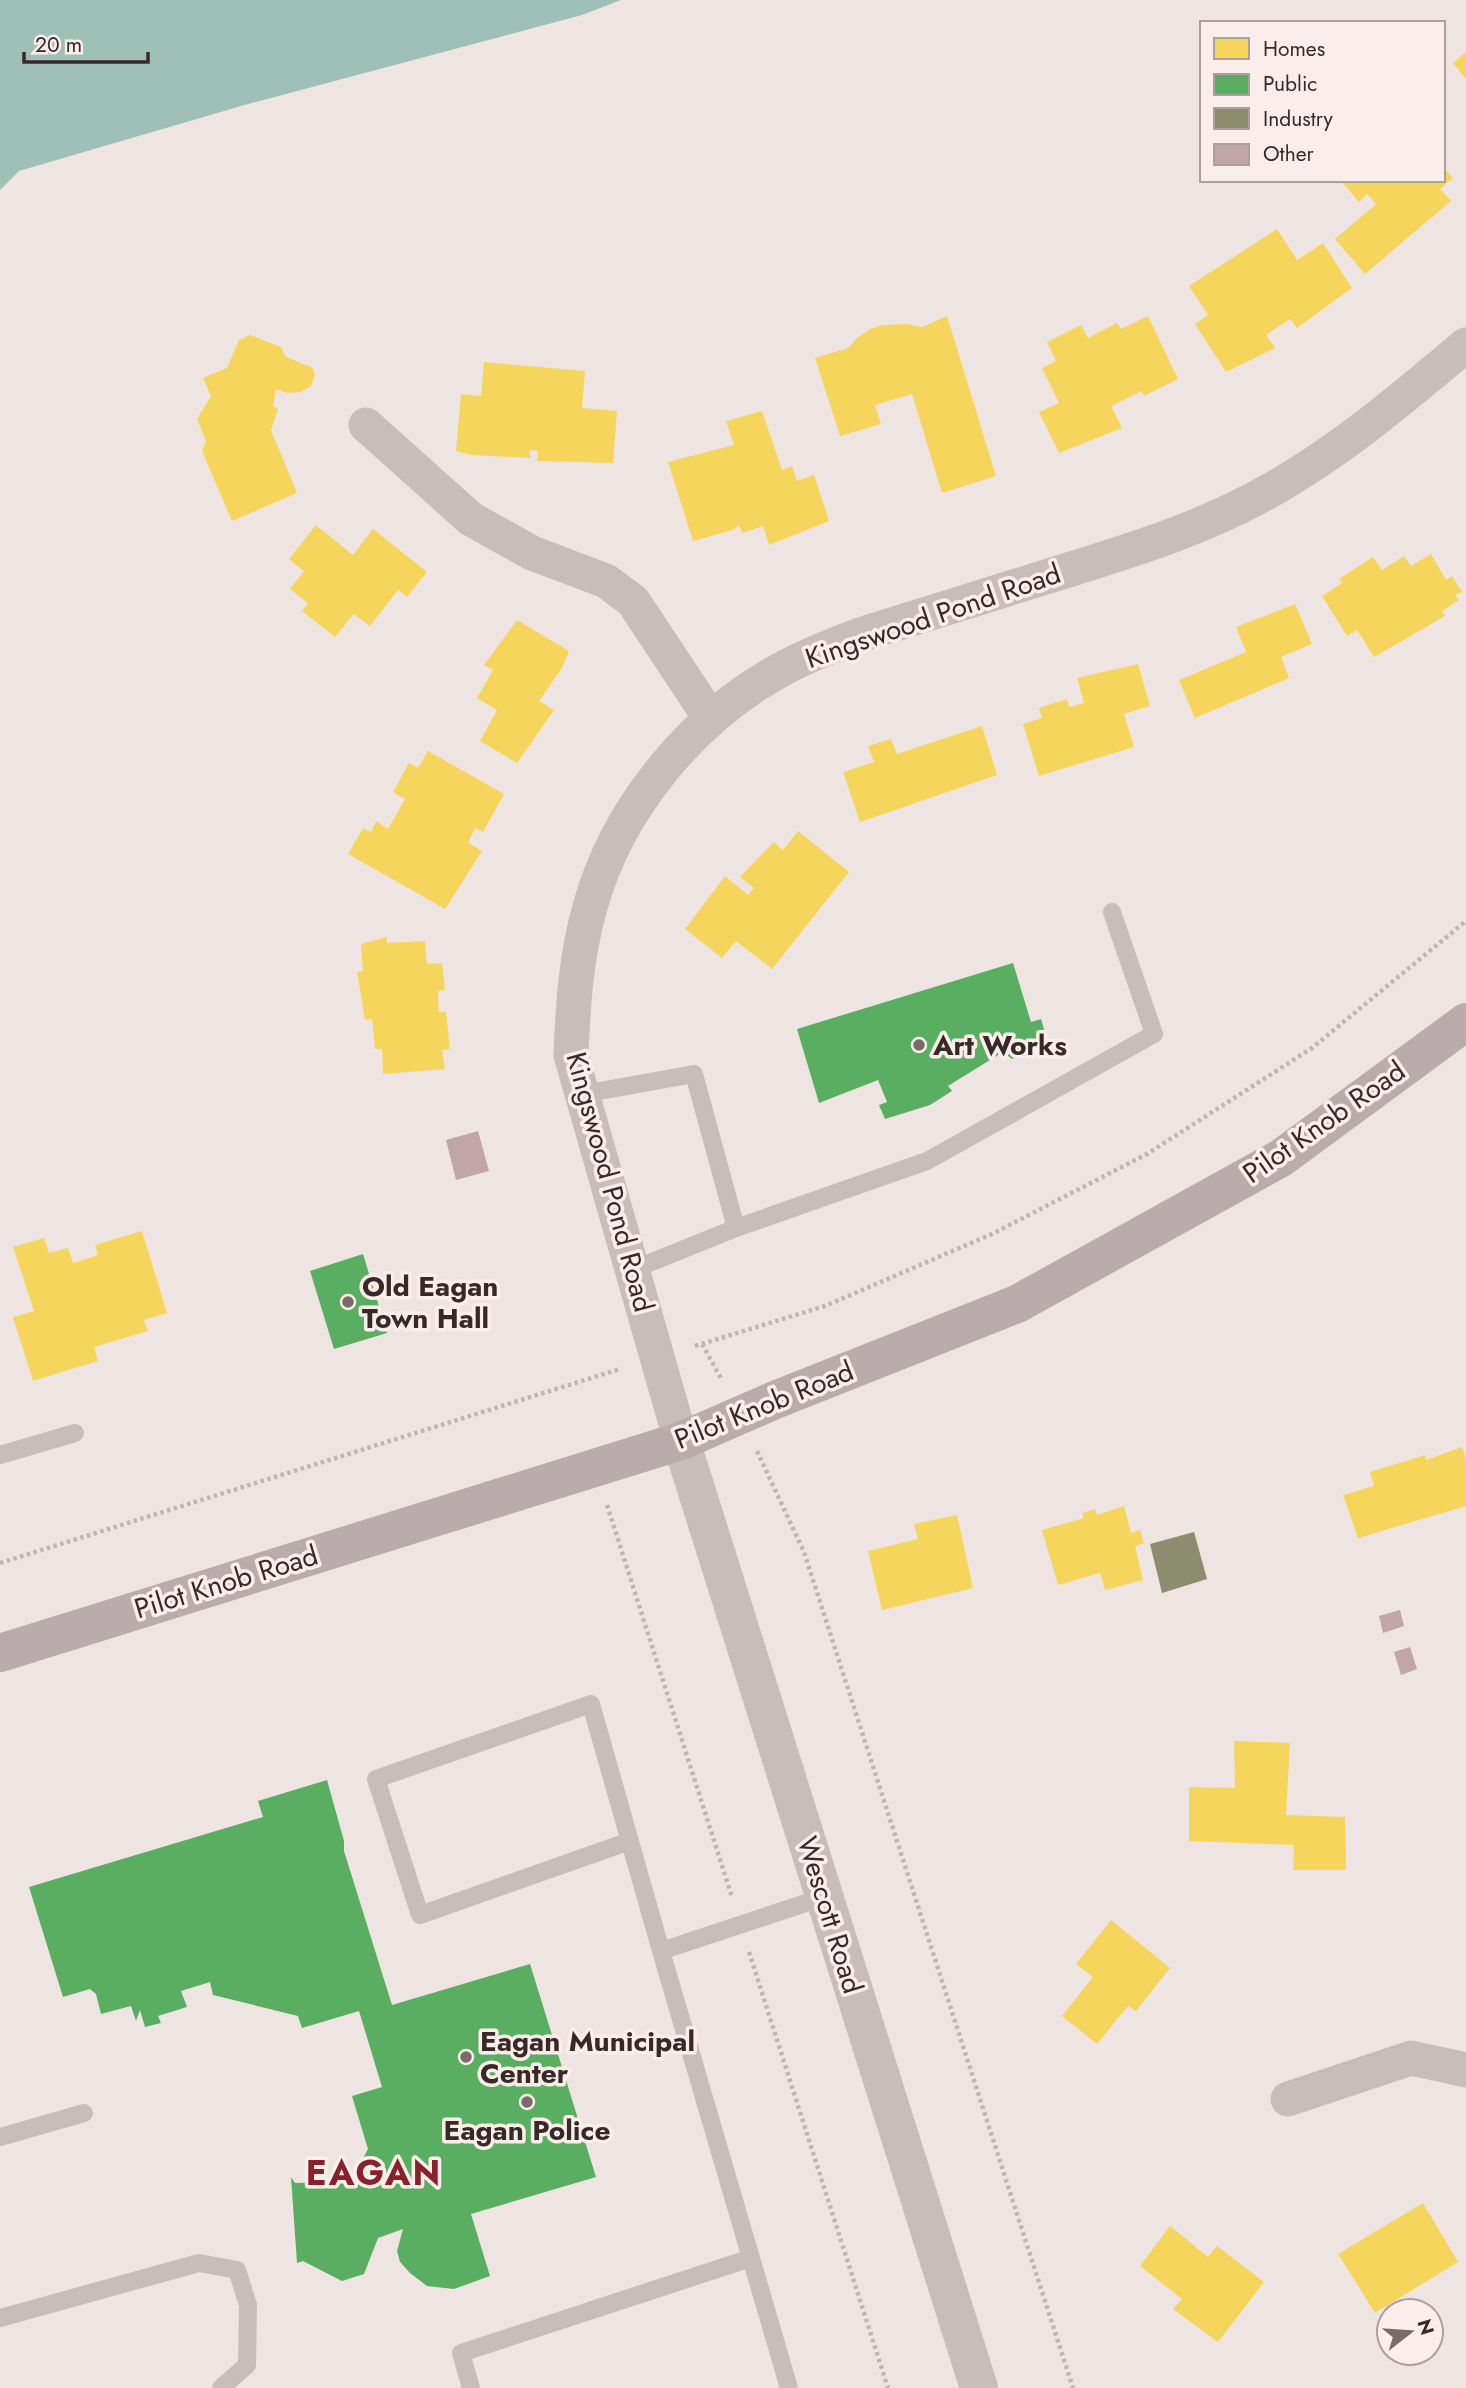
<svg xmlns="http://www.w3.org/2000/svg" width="1466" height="2388" font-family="Jost,sans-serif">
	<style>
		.water { fill: #9ec0b6 }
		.homes { fill: #f6d55c }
		.public { fill: #5aae61 }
		.industry { fill: #8c8c6e }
		.building { fill: #c2a5a6 }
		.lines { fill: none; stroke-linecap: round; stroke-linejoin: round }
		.path { stroke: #c0b5b4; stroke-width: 4.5; stroke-dasharray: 3.5 3.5; stroke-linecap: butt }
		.service { stroke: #c7bdbb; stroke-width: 18 }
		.minor { stroke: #c7bdbb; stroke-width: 35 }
		.tertiary { stroke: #c7bdbb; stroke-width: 38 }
		.secondary { stroke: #b8adac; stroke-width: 38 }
		.poi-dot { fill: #786b6a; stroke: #faeeeb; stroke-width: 2.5 }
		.labels { text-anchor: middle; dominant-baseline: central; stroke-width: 7; stroke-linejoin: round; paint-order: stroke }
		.street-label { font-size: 28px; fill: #382929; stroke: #faeeeb }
		.poi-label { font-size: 28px; font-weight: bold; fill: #382929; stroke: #faeeeb; text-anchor: start }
		.district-label { font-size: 35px; font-weight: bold; letter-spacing: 2px; fill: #882129; stroke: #faeeeb }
	</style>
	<rect width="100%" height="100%" fill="#eee5e3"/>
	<path class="water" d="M0,0H621L582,15L248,104L19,171L0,190Z"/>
	<path class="homes" d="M1466,52V79L1453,63Z
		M1443,167L1453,178L1440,189L1451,201L1365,274L1335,239L1376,204L1367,194L1359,202L1342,182L1443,180Z
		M1277,229L1297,260L1323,243L1352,288L1297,328L1290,319L1266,335L1275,348L1226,372L1195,324L1208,315L1189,286Z
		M947,316L996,476L942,493L912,394L875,405L881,424L840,436L815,358L848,348L857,338L870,329L883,325L907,324L922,327Z
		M1148,316L1178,379L1144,396L1142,391L1111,406L1122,428L1059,453L1039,412L1059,403L1042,368L1056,361L1047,342L1081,325L1088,338L1117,323L1121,329Z
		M250,335L281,347L286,357L313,368L315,375L311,386L301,392L287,393L276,389L273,406L278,409L271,430L297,493L232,521L202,451L206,441L197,419L211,396L203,378L227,368L239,340Z
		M484,362L585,371L582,408L617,411L613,463L537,461L538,451L530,450V458L472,455L456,451L461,394L481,396Z
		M762,411L782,470L792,466L797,481L814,475L829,521L769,545L763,526L742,533L739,525L733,530L693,541L668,462L734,445L726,421Z
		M316,525L353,555L373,529L427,572L407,597L398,590L370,626L354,614L335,637L302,611L308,603L290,589L304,571L289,559Z
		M1431,554L1446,580L1452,576L1462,592L1455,595L1459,600L1442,611L1445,616L1374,657L1357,630L1347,636L1322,596L1342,583L1339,579L1373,557L1382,570L1404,556L1411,566Z
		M1295,604L1312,644L1281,657L1289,678L1195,718L1179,680L1246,652L1236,627Z
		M517,620L569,651L562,668L539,701L554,710L517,763L480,741L497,710L477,698L493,670L484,665Z
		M1138,664L1150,706L1124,714L1134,747L1039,776L1023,724L1042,718L1039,708L1067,699L1069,707L1084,703L1077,678Z
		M982,726L997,775L860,822L843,772L874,762L868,746L891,739L897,754Z
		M428,751L504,794L483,832L475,828L468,843L482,851L445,909L348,854L363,828L371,832L376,821L388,829L405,799L393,792L409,763L418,768Z
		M798,831L849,872L772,969L736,941L722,958L685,929L725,876L748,895L754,888L740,877L774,842L783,850Z
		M387,937V943L425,941L427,964L442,963L445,990L438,991L439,1012H446L450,1049L442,1050L445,1069L383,1074L382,1049H375L372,1019L365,1020L357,972L363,971L361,944Z
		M142,1231L167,1313L144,1320L148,1331L94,1347L98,1361L33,1381L13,1317L34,1311L13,1247L44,1238L49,1253L68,1248L73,1263L98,1255L95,1245Z
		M1462,1447L1466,1459V1506L1358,1538L1343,1495L1374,1486L1370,1472L1425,1455L1426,1460Z
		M1124,1506L1131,1533L1140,1530L1144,1543L1135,1546L1143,1580L1105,1590L1100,1573L1058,1585L1042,1530L1084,1518L1082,1513L1095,1509L1097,1515Z
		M957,1515L973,1588L882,1610L868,1551L918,1539L914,1524Z
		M1234,1741L1290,1743L1286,1815L1345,1817L1346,1870H1293L1294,1845L1189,1841V1787L1235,1788Z
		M1111,1920L1170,1968L1136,2011L1128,2006L1097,2044L1062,2016L1093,1977L1076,1964Z
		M1423,2203L1458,2262L1375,2313L1338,2254Z
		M1170,2226L1208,2257L1217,2246L1264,2282L1218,2342L1173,2309L1182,2299L1140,2266Z"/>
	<path class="public" d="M1013,963L1031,1022L1041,1019L1047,1039L1012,1059L1003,1052L948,1086L952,1091L930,1105L885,1119L879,1105L887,1102L878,1080L819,1103L797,1029Z
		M363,1254L387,1333L334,1349L310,1271Z
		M327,1780L344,1841V1851L392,2005L530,1964L596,2177L471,2214L490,2276L454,2289L427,2286L410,2273L400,2262L397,2251L403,2229L378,2238L364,2274L342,2281L303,2261L297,2263L291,2177L295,2183L351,2181L368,2149L352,2096L382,2087L359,2011L302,2028L298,2016L213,1995L210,1982L181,1991L187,2007L158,2016L161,2023L145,2027L140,2010L136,2021L131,2006L101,2014L96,1994L90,1989L63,1997L29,1887L263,1817L258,1801Z"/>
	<path class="industry" d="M1194,1532L1207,1579L1162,1593L1150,1544Z"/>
	<path class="building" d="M478,1131L489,1171L456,1180L446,1140Z
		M1400,1610L1404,1626L1383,1633L1379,1616Z
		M1410,1647L1417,1669L1401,1675L1394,1652Z"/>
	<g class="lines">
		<path class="path" d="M702,1344L722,1380
			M695,1346L825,1306L992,1234L1147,1154L1312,1048L1466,921
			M757,1451L804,1552L1073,2388
			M607,1505L732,1897
			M0,1563L620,1369
			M749,1952L888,2388"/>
		<path class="service" d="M583,1094L694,1074L736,1228
			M632,1270L736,1228L927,1161L1154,1034L1112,912
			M0,1455L75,1433
			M630,1841L420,1915L376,1779L591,1704L661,1951
			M0,2137L84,2113
			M751,2258L661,1951L824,1897
			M0,2318L199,2263L237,2270L248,2305L247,2365L221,2388
			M471,2388L461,2353L751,2258L789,2388"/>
		<path class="minor" d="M366,425L471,519L532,553L606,581L633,601L711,719
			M681,1441L571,1055C573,1004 576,956 590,907C617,808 694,716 784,668C810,654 836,644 863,634C930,613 997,592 1065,571C1135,549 1207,527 1271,490C1342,450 1404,397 1466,345
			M1288,2099L1411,2058L1466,2070"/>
		<path class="tertiary" d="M681,1441L979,2388"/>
		<path class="secondary" d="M0,1653L681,1441L775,1400L1017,1304L1281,1158L1466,1022"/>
	</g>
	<g class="poi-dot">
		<circle cx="919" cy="1045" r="7"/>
		<circle cx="348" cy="1302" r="7"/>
		<circle cx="466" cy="2057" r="7"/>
		<circle cx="527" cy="2102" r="7"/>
	</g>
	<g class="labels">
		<g class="street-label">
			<text transform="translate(933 616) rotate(-19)">Kingswood Pond Road</text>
			<text transform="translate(1324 1122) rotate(-35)">Pilot Knob Road</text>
			<text transform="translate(610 1182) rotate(75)">Kingswood Pond Road</text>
			<text transform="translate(764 1405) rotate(-22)">Pilot Knob Road</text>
			<text transform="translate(226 1582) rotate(-17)">Pilot Knob Road</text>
			<text transform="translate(830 1915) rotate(73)">Wescott Road</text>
		</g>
		<g class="poi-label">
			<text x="933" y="1045">Art Works</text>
			<text x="362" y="1286">Old Eagan<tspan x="362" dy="32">Town Hall</tspan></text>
			<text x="480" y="2041">Eagan Municipal<tspan x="480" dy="32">Center</tspan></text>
			<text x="527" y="2130" text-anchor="middle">Eagan Police</text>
		</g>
		<g class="district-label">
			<text x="374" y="2173">EAGAN</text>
		</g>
	</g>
	<rect x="1200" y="21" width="245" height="161" fill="#faeeeb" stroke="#ac9f9d" stroke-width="2"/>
	<rect x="1214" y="38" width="35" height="21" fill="#f6d55c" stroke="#ac9f9d" stroke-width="2"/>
	<text x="1263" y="56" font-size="21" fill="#382929">Homes</text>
	<rect x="1214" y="74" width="35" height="21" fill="#5aae61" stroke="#ac9f9d" stroke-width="2"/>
	<text x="1263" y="91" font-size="21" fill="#382929">Public</text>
	<rect x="1214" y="108" width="35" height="21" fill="#8c8c6e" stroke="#ac9f9d" stroke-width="2"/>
	<text x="1263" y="126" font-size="21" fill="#382929">Industry</text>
	<rect x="1214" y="144" width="35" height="21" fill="#c2a5a6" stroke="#ac9f9d" stroke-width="2"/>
	<text x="1263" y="161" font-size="21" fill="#382929">Other</text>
	<g transform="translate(1410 2332) rotate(73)"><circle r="33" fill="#faeeeb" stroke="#ac9f9d" stroke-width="2"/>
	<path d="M0-5L12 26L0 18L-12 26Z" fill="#786b6a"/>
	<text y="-10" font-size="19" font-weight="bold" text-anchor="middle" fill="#382929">N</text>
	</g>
	<path d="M24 52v10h124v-10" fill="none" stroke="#382929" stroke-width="3.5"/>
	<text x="35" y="52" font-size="21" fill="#382929" stroke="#faeeeb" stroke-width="5" paint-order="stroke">20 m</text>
</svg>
